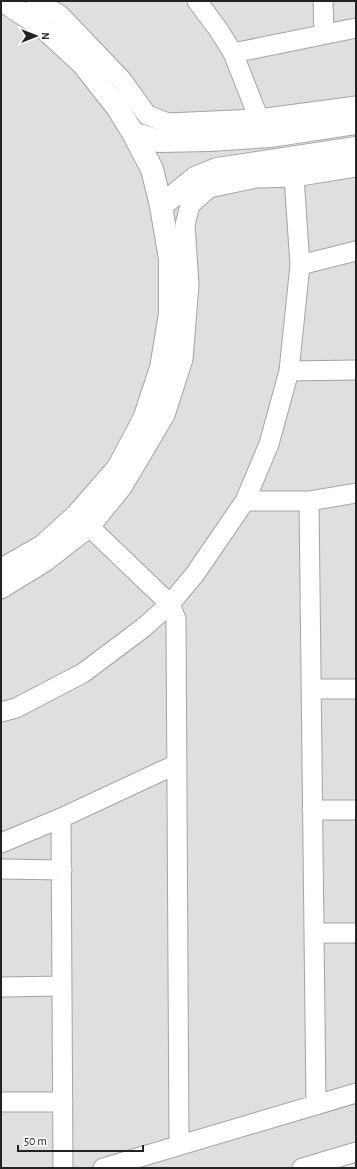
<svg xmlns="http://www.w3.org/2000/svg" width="357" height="1169" font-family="'Alegreya Sans',sans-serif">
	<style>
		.residential { fill: #e0dfdf }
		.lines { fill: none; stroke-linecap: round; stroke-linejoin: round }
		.minor-casing { stroke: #a3a3a3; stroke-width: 21 }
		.tertiary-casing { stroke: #a3a3a3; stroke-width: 24 }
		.minor { stroke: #fff; stroke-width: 19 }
		.tertiary { stroke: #fff; stroke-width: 22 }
	</style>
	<rect width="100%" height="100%" fill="#f1eee9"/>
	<path class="residential" d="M1,1H356V1149L308,1168H1Z"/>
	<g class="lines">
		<g class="minor-casing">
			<path id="minor" d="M36,1L60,15L122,80L147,115L168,123L259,119L356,106
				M197,1L218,29L233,53L259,119
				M323,1L324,34
				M233,53L356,28
				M300,265L356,251
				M289,371L356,370
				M245,501H309L356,493
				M309,501L316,1105
				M77,515L170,604L176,619L179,1145
				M1,589L45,562L90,527L123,486L165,415L183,359L189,285L185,225L190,205L209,188L256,178L294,177L356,167
				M311,689H356
				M1,712L16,708L83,673L143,628L170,604L195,574L245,501L269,444L289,371L300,265L294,177
				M312,810H356
				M61,818L63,1168
				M1,843L61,818L177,764
				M1,869L62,870
				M314,933H356
				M1,987L62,986
				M1,1102H63
				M103,1168L356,1093
				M302,1168L356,1152"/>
		</g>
		<g class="tertiary-casing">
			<path id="tertiary" d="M133,133L159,141L210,140L270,136L356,123
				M161,206L195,178L217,169L356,148
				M1,570L43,546L77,515L118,468L144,419L161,368L170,314V259L161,206L152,169L133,133L117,107L83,64L43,27L3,1"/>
		</g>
		<use href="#minor" class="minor"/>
		<use href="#tertiary" class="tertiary"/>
	</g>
	<rect width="357" height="1169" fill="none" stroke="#222222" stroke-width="4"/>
	<g transform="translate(36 36) rotate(90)" stroke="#ffffff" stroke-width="3" paint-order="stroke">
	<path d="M0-3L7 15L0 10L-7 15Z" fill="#222222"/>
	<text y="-6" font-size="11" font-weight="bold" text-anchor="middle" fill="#222222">N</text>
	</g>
	<path d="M18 1145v6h125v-6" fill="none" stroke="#222222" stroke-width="2"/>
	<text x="24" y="1145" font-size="12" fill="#222222" stroke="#ffffff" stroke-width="3" paint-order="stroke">50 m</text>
</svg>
